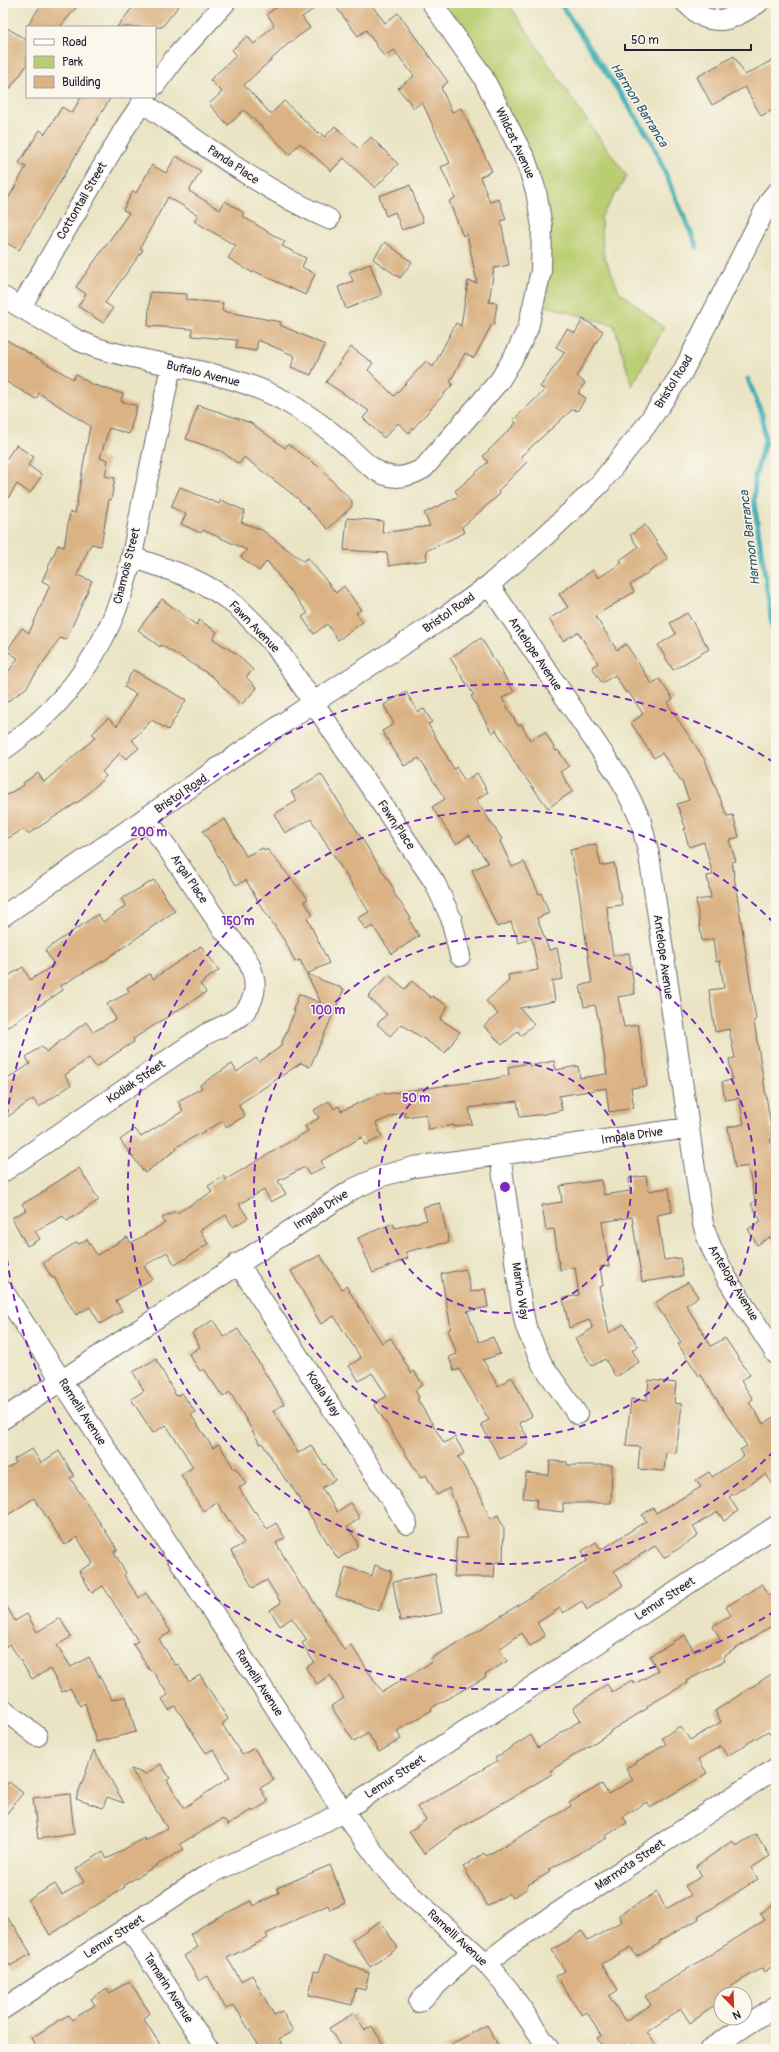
<svg xmlns="http://www.w3.org/2000/svg" width="779" height="2052" font-family="Pangolin,sans-serif">
	<style>
		.green { fill: #bacd71; stroke: #6e7856 }
		.lines { fill: none; stroke-linecap: round; stroke-linejoin: round }
		.stream { stroke: #3daeb6; stroke-width: 5 }
		.building { fill: #dab284 }
		.minor-casing { stroke: #68666b; stroke-width: 22 }
		.minor { stroke: #fff; stroke-width: 20 }
		.ring { fill: none; stroke: #7b2cbf; stroke-width: 2; stroke-dasharray: 7 5 }
		.labels { text-anchor: middle; dominant-baseline: central; stroke-width: 3; stroke-linejoin: round; paint-order: stroke }
		.street-label { font-size: 12px; fill: #22223b; stroke: #fbf7ec }
		.water-label { font-size: 13px; font-style: italic; fill: #2d5a6c; stroke: #fbf7ec }
		.centre { fill: #7b2cbf; stroke: #fbf7ec; stroke-width: 2 }
		.ring-label { font-size: 12px; text-anchor: middle; font-weight: bold; fill: #7b2cbf; stroke: #fbf7ec; stroke-width: 3; stroke-linejoin: round; paint-order: stroke }
	</style>
	<rect width="100%" height="100%" fill="#fbf7ec"/>
	<filter id="ink" filterUnits="userSpaceOnUse"><feTurbulence type="fractalNoise" baseFrequency=".025" numOctaves="2"/><feDisplacementMap in="SourceGraphic" scale="8" xChannelSelector="R" yChannelSelector="G"/><feConvolveMatrix kernelMatrix="1 2 1 2 8 2 1 2 1" color-interpolation-filters="sRGB"/></filter>
	<filter id="wash" filterUnits="userSpaceOnUse"><feTurbulence type="fractalNoise" baseFrequency=".012" numOctaves="4" result="noise"/><feDisplacementMap in="SourceGraphic" scale="16" xChannelSelector="R" yChannelSelector="G"/><feGaussianBlur stdDeviation="0.9" result="paint"/><feColorMatrix in="noise" values="0 0 0 0 0 0 0 0 0 0 0 0 0 0 0 0 0 1.4 0 .05"/><feComposite in="paint" operator="in"/></filter>
	<g filter="url(#wash)">
		<rect width="100%" height="100%" fill="#eae4c4"/>
		<path class="green" d="M432,3H508L581,112L627,176L601,217L603,253L619,291L664,328L632,386L614,325L535,303L536,191Z"/>
		<g class="lines">
			<path class="stream" d="M560,3L651,140L697,247
				M748,379L762,414L765,441L755,476L754,501L776,650"/>
		</g>
		<g id="blocks">
			<path class="building" d="M42,3H80L60,27H27Z
				M136,3H181L162,27H117Z
				M283,3H322L302,17L310,28L289,43L244,85L271,114L284,101L318,133L319,132L325,137L335,126L359,149L371,137L398,164L375,188L344,158L331,171L300,143L290,154L244,110L228,125L209,104L222,92L210,80L237,55L232,50L247,36L254,44L274,25L267,14Z
				M333,3H370L385,23L398,13L448,82L441,88L452,112L461,108L492,171L480,177L490,202L499,199L506,219L501,221L509,265L494,268L489,302L497,303L494,325L492,324L474,358L465,353L450,382L453,384L409,433L398,423L384,438L363,418L369,411L326,382L351,347L373,363L368,370L394,396L426,361L433,367L456,323L461,326L468,281L477,283L467,234L463,236L449,201L455,198L441,167L450,163L422,102L414,108L398,88L414,76L394,50L384,56L366,30L358,36Z
				M7,28L27,40V65L3,98V35Z
				M734,56L745,75L776,58V108L761,116L745,87L712,105L697,77Z
				M81,97H111L19,250L3,241V208L26,167L19,163L40,130L45,134L62,107L72,113Z
				M176,156L201,171L189,191L220,210L225,201L244,213L242,216L285,242L282,246L306,258L302,267L315,274L305,295L254,271L253,273L228,258L236,246L194,221L198,215L168,197L140,248L143,250L105,303L113,308L103,323L78,306L86,294L76,287L129,213L123,210L133,191L136,193L152,165L166,173Z
				M410,185L423,222L402,230L395,212L386,216L379,196Z
				M385,242L412,262L400,278L373,259Z
				M370,264L382,295L346,309L338,287L353,281L349,272Z
				M150,292L187,294V300L223,303L222,311L281,322L280,325L325,345L311,375L291,367L295,356L258,340L256,351L236,348L237,340L192,336V329L148,326Z
				M583,319L603,331L577,376L585,383L578,393L586,398L577,411L573,409L521,456L527,462L498,491L500,494L462,527L464,533L426,551L427,560L389,566L387,553L344,550L347,518L383,521L382,533L430,526L424,513L459,496L455,491L488,462L483,456L516,423L513,420L545,390L540,387L565,352L556,347L567,329L575,333Z
				M3,338L73,379L76,374L91,384L123,394L121,401L137,406L129,434L109,428L100,458L108,460L105,476L115,478L111,500L109,499L101,546L91,544L77,575L92,581L66,640L60,638L26,688L3,705V676L9,671L18,658L7,651L22,628L29,633L50,585L42,581L58,545L64,547L70,512L75,513L90,426L39,393L36,399L3,380Z
				M198,405L251,423L285,448L288,444L319,467L352,501V506L328,529L296,497L244,457L239,464L221,451L186,439Z
				M16,445L34,457L28,465L42,475L30,493L17,484L3,506V464Z
				M180,487L219,504L221,500L245,511L241,522L262,530L303,561L308,558L336,593L344,586L361,610L356,613L363,622L338,640L327,624L314,634L302,617L308,613L267,561L259,571L241,557L247,550L203,530L201,533L181,524L186,514L171,507Z
				M645,525L668,559L630,585L634,592L595,616L617,650L626,644L652,684L659,679L673,699L667,703L705,760L727,816L733,815L739,837L729,840L736,861L732,862L756,1020L754,1021L773,1139H770L776,1171V1246L770,1237L757,1245L748,1229L761,1221L751,1204L755,1201L748,1166L735,1168L728,1127L744,1124L739,1098L725,1100L722,1082L732,1080L729,1059L735,1058L729,1029L715,1032L709,990L724,988L720,961L716,962L713,939L702,941L696,900L711,898L707,876L713,875L704,842L689,847L684,829H686L677,804L689,800L682,782L662,753L654,758L631,723L643,714L628,691L626,693L615,675L602,683L592,667L598,663L578,632L563,641L549,619L568,607L559,594L593,570L598,578L622,563L620,560L638,547L630,535Z
				M162,599L196,625L199,620L217,632L213,639L237,654L253,670L246,677L257,688L241,705L212,676L161,645L160,647L138,630Z
				M687,613L709,649L673,670L658,645L676,634L670,623Z
				M481,638L514,692L502,698L518,726L521,724L530,740L545,732L556,751L558,750L569,766L560,772L573,791L548,808L519,769L496,730L492,733L471,696L474,695L450,658Z
				M133,670L186,700L168,730L152,720L132,740L139,748L126,759L120,753L102,772L106,776L81,800L28,834L24,829L3,841V797L24,785L23,783L38,773L44,782L96,737L92,734L108,718L117,726L136,694L124,687Z
				M406,692L418,712L424,709L432,722L428,724L454,769L456,767L465,781L477,773L488,792L476,800L502,839L500,841L512,867L524,862L539,894L541,893L549,913L537,918L549,950L557,948L563,979L552,981L555,1001L520,1008L534,1024L521,1036L518,1031L502,1045L484,1026L498,1014L486,1001L509,981L508,975L538,970L532,938L519,943L511,922L497,927L472,870L488,863L469,835L456,844L432,807L445,799L419,758L404,766L382,731L394,724L384,705Z
				M321,774L395,891L393,892L411,918L409,920L419,936L392,954L373,926L366,930L358,918L369,912L311,819L285,833L274,814L297,801L291,792Z
				M225,819L246,856L263,848L265,851L267,849L308,899L304,901L313,915L307,918L329,963L307,974L344,989L310,1067L301,1063L238,1105L245,1116L226,1127L223,1121L176,1147L177,1149L145,1173L120,1140L135,1129L141,1137L183,1111L178,1101L202,1088L200,1085L232,1064L237,1072L256,1058L259,1062L280,1047L295,1011L293,1010L299,994L321,1003L300,960L295,962L286,943L259,903L246,880L236,885L203,831Z
				M596,844L601,866L614,863L622,905L607,907L609,929L613,956L629,953L635,994L618,997L624,1027L638,1025L644,1062L647,1086L631,1088L634,1108L609,1112L606,1088L559,1096L562,1110L545,1114L520,1117L517,1101L469,1108L472,1124L454,1127V1125L428,1129L426,1114L405,1117L404,1111L376,1123L382,1137L365,1145L362,1137L321,1161L324,1167L309,1175L305,1167L278,1181L286,1194L271,1202L264,1190L239,1204L248,1218L233,1227L226,1215L200,1230L208,1244L175,1265L167,1252L144,1266L152,1279L116,1301L122,1311L100,1324L90,1307L76,1315L54,1277L52,1278L43,1263L77,1242L79,1244L87,1239L97,1255L127,1237L131,1243L165,1223L162,1218L176,1211L177,1213L212,1192L208,1186L224,1176L225,1180L308,1131L305,1126L319,1118L314,1110L329,1101L334,1109L339,1106L341,1111L384,1092L385,1094L493,1079L509,1075L508,1067L529,1063V1066L554,1061L556,1070L578,1066L580,1078L607,1074L599,1022L595,1005L584,1007L580,985L592,983L579,892L570,850Z
				M154,880L175,911L105,960L60,986L63,990L3,1030V979L23,967L30,980L54,965L45,950L98,914L103,922L126,906L121,899Z
				M201,946L219,970L200,984L206,992L133,1039L134,1042L118,1052L96,1067L89,1058L65,1075L71,1085L39,1107L33,1099L3,1120V1082L30,1064L26,1057L42,1046L46,1052L86,1022L93,1032L116,1019L107,1004L130,992L127,988L150,974L153,979Z
				M389,975L405,989L412,981L431,998L432,996L448,1006L440,1019L460,1032L445,1053L401,1024L390,1036L377,1024L387,1014L368,997Z
				M79,1168L99,1200L67,1221L63,1216L35,1231L40,1239L27,1246L12,1218L26,1210L22,1204L47,1190L46,1189Z
				M646,1176L648,1191L669,1188L672,1212L657,1215L664,1260L680,1258L683,1276L642,1282L632,1217L602,1222L609,1266L600,1267L603,1286L599,1287L609,1333L624,1324L638,1346L632,1350L639,1362L616,1377L605,1359L592,1366L575,1339L593,1328L589,1320L569,1328L563,1298L579,1295L575,1267L560,1270L554,1229L546,1230L542,1205L562,1202L560,1186L601,1180L604,1195L630,1191L629,1178Z
				M440,1203L449,1242L405,1252L408,1258L373,1273L358,1238L393,1223L395,1228L427,1220L423,1207Z
				M320,1255L342,1289L346,1286L382,1343L391,1338L411,1373L414,1371L423,1385L415,1390L419,1398L417,1399L444,1443L455,1437L464,1453L458,1457L481,1496L490,1519L498,1515L504,1529L503,1562H495L494,1577H454L457,1538H468L449,1488L437,1495L426,1475L421,1478L374,1404L387,1396L372,1373L359,1381L349,1366L361,1358L334,1316L321,1324L291,1271Z
				M466,1269L471,1292L485,1289L488,1307L467,1311L479,1342L493,1337L500,1354L483,1360L498,1386L512,1377L532,1416L519,1423L528,1438V1444L500,1459L481,1424L489,1420L459,1369L454,1371L449,1357L457,1354L448,1330L451,1328L441,1274Z
				M688,1282L698,1297L686,1305L711,1346L725,1338L750,1375L741,1381L753,1399L749,1402L763,1424L776,1416V1489L766,1474L729,1497L738,1511L724,1521L718,1512L693,1526L698,1536L664,1558L655,1546L614,1571L623,1585L587,1610L582,1601L563,1613L560,1608L537,1623L545,1636L530,1646L522,1633L499,1649L507,1661L485,1675L486,1677L431,1708L432,1710L397,1731L401,1739L379,1752L368,1733L354,1742L331,1706L344,1698L330,1675L317,1684L306,1668L314,1662L302,1643L307,1640L292,1618L280,1626L270,1610L281,1603L267,1580L253,1588L231,1551L244,1543L230,1520L229,1521L217,1502L203,1511L181,1475L193,1467L182,1449L166,1425L153,1433L131,1399L144,1391L133,1372L156,1359L176,1396L182,1393L195,1412L191,1415L213,1448L219,1444L234,1469L236,1468L246,1484L239,1488L254,1512L255,1511L267,1529L276,1523L285,1538L276,1543L303,1589L305,1588L344,1650L351,1645L382,1692L432,1662L430,1659L465,1639L587,1561L582,1551L596,1542L601,1550L646,1521L642,1515L653,1508L656,1513L701,1487L696,1480L709,1472L712,1477L744,1456L740,1450L747,1446L701,1375L699,1376L678,1344L681,1342L655,1303Z
				M213,1320L224,1337L238,1329L284,1404L273,1411L298,1453L311,1445L324,1465L325,1464L335,1480L322,1488L337,1512L350,1503L360,1518L347,1527L357,1541V1547L338,1559L288,1481L287,1482L262,1443L260,1444L230,1392L223,1397L204,1369L200,1371L189,1354L200,1347L192,1333Z
				M649,1380L676,1383L674,1403L682,1404L676,1453L666,1452L664,1471L638,1469L640,1447L626,1446L631,1399L647,1401Z
				M32,1449L41,1463L59,1451L74,1476L70,1478L118,1550L114,1552L126,1573L124,1575L139,1598L146,1593L171,1632L159,1639L175,1665L178,1664L189,1682L200,1675L228,1719L222,1724L242,1755L254,1748L274,1780L260,1788L268,1802L252,1812L251,1810L228,1825L223,1819L180,1844L184,1849L124,1885L125,1887L50,1935L28,1900L55,1884L62,1895L84,1882L76,1869L103,1852L107,1859L144,1838L145,1841L167,1828L131,1769L146,1774L161,1764L170,1778L167,1780L184,1808L230,1777L213,1749L206,1753L175,1706L169,1710L162,1699L168,1695L152,1670L150,1671L133,1644L138,1641L103,1586L92,1593L79,1571L93,1563L77,1537L65,1545L34,1498L3,1518V1471L16,1463L14,1459Z
				M550,1461L567,1462V1465H612L611,1503H563V1512L536,1509L537,1499L523,1498L526,1473L549,1475Z
				M375,1565L391,1571V1577L379,1611L336,1596L346,1567L372,1576Z
				M435,1574L442,1613L400,1621L393,1582Z
				M762,1584L770,1596L776,1592V1623L723,1657L725,1661L686,1681L687,1683L647,1706L648,1708L610,1731L611,1732L550,1771L552,1774L455,1831L424,1854L409,1832L426,1820L417,1807L497,1761L495,1758L531,1735L538,1748L552,1739L581,1720L573,1708L607,1684L612,1692L632,1680L634,1684L658,1671L650,1656L673,1643L672,1642L685,1635L694,1652L720,1639L713,1626L731,1615L726,1607Z
				M3,1600L15,1621L27,1614L37,1632L60,1618L71,1637L57,1645L71,1667L89,1657L112,1700L126,1696L136,1732L96,1742L85,1703L80,1706L70,1688L62,1692L50,1669L32,1679L10,1644L3,1648Z
				M776,1671V1743L768,1731L727,1756L721,1746L698,1759L707,1773L650,1808L647,1802L623,1816L627,1823L605,1836L607,1838L548,1870L550,1872L526,1886L528,1888L513,1898L509,1893L488,1906L463,1867L484,1853L486,1856L547,1821L571,1806L569,1803L602,1784L608,1794L633,1780L626,1768L666,1744L662,1738L680,1726L690,1740L721,1722L715,1711Z
				M94,1750L124,1803L107,1797L103,1808L76,1799Z
				M9,1782L23,1793L3,1818V1788Z
				M70,1794L74,1834L38,1839L33,1798Z
				M756,1834L770,1856L751,1868L758,1879L698,1917L699,1919L659,1941L660,1943L636,1957L631,1947L602,1964L618,1990L609,1996L625,2021L651,2005L645,1996L765,1920L760,1913L776,1902V1964L764,1972L762,1968L721,1992V2001L690,2023L681,2009L647,2032L658,2049H629L625,2044L617,2049H604L597,2038L601,2036L587,2012L582,2015L556,1976L565,1971L552,1950L582,1931L588,1941L622,1921L619,1915L657,1892L666,1909L691,1895L685,1886L702,1876L696,1866L732,1841L736,1846Z
				M330,1865L345,1903L330,1910L328,1905L266,1934L268,1938L227,1958L241,1981L252,1975L274,2015L282,2011L293,2031L279,2039L285,2049H261L234,2005L226,2009L208,1976L199,1981L184,1956L198,1947L190,1934L214,1919L251,1901L253,1906L279,1893L277,1888Z
				M3,1911L13,1926L14,1925L31,1954L10,1966L3,1954Z
				M380,1921L398,1948L370,1967L352,1940Z
				M325,1955L369,1973L365,1990L356,1988L352,2005L309,1995L314,1971L319,1972Z
				M129,1981L150,2013L143,2018L163,2049H37L31,2038L68,2015L72,2020L95,2005L91,1999L107,1988L110,1993Z
				M354,2013L365,2030L372,2026L386,2049H342L329,2028Z
				M487,2025L500,2049H442Z"/>
		</g>
	</g>
	<g filter="url(#ink)">
		<use href="#blocks" fill-opacity="0" stroke="#68666b" stroke-width="1"/>
		<g class="lines">
			<g class="minor-casing">
				<path id="minor" d="M686,3C692,8 699,16 706,18C724,25 743,13 758,3
					M155,85L175,58L225,3
					M142,102C203,144 261,189 329,219
					M3,297L77,340L97,348C162,368 235,369 295,407C309,416 324,426 337,437C366,460 383,493 424,468L500,380L516,353L528,328L541,271L542,227L536,191L526,161L482,75L432,3
					M21,307L125,128L146,97
					M131,557C168,569 206,580 236,606C251,618 263,633 276,647L435,883L451,918L460,956
					M489,585L619,777L640,818L649,855L703,1224C716,1271 750,1312 776,1354
					M3,750C56,713 97,663 119,602C131,569 136,534 143,499C153,455 162,410 171,366
					M3,916L314,702L439,621L489,585L545,536L599,485L645,427L682,373L770,200L776,193
					M500,1155L521,1303L526,1327L542,1364L577,1414
					M3,1172L206,1034C226,1024 249,1018 254,993C256,983 253,972 249,963C242,949 229,938 220,925C195,889 171,853 146,817
					M238,1263L407,1524
					M3,1291L343,1811L382,1864L407,1892L486,1963L508,1989L549,2049
					M3,1419L353,1189L382,1176L414,1167L688,1128
					M3,1709L37,1736
					M128,1927L208,2049
					M486,1963L512,1943L776,1768
					M419,2002L472,1951
					M3,2009L207,1875L317,1826L343,1811L776,1526
					M710,2049L776,2006"/>
			</g>
			<use href="#minor" class="minor"/>
		</g>
	</g>
	<g class="ring">
		<circle cx="505" cy="1187" r="126"/>
		<circle cx="505" cy="1187" r="251"/>
		<path d="M774 1451A377 377 0 1 1 774 923"/>
		<path d="M775 1611A503 503 0 0 1 3 1222M3 1152A503 503 0 0 1 775 763"/>
	</g>
	<g class="labels">
		<g class="street-label">
			<text transform="translate(515 143) rotate(65)">Wildcat Avenue</text>
			<text transform="translate(233 165) rotate(34)">Panda Place</text>
			<text transform="translate(82 201) rotate(-60)">Cottontail Street</text>
			<text transform="translate(203 374) rotate(14)">Buffalo Avenue</text>
			<text transform="translate(674 382) rotate(-58)">Bristol Road</text>
			<text transform="translate(127 566) rotate(-76)">Chamois Street</text>
			<text transform="translate(449 613) rotate(-35)">Bristol Road</text>
			<text transform="translate(254 627) rotate(46)">Fawn Avenue</text>
			<text transform="translate(535 654) rotate(56)">Antelope Avenue</text>
			<text transform="translate(181 794) rotate(-34)">Bristol Road</text>
			<text transform="translate(396 825) rotate(56)">Fawn Place</text>
			<text transform="translate(189 879) rotate(56)">Argal Place</text>
			<text transform="translate(663 957) rotate(82)">Antelope Avenue</text>
			<text transform="translate(136 1082) rotate(-34)">Kodiak Street</text>
			<text transform="translate(632 1136) rotate(-8)">Impala Drive</text>
			<text transform="translate(321 1210) rotate(-33)">Impala Drive</text>
			<text transform="translate(733 1283) rotate(59)">Antelope Avenue</text>
			<text transform="translate(520 1291) rotate(81)">Marino Way</text>
			<text transform="translate(323 1394) rotate(57)">Koala Way</text>
			<text transform="translate(82 1412) rotate(57)">Ramelli Avenue</text>
			<text transform="translate(665 1599) rotate(-33)">Lemur Street</text>
			<text transform="translate(259 1683) rotate(57)">Ramelli Avenue</text>
			<text transform="translate(395 1777) rotate(-33)">Lemur Street</text>
			<text transform="translate(630 1865) rotate(-34)">Marmota Street</text>
			<text transform="translate(114 1937) rotate(-33)">Lemur Street</text>
			<text transform="translate(457 1938) rotate(43)">Ramelli Avenue</text>
			<text transform="translate(168 1988) rotate(57)">Tamarin Avenue</text>
		</g>
		<g class="water-label">
			<text transform="translate(639 105) rotate(58)">Harmon Barranca</text>
			<text transform="translate(750 538) rotate(-97)">Harmon Barranca</text>
		</g>
	</g>
	<circle cx="505" cy="1187" r="6" class="centre"/>
	<g class="ring-label">
		<text x="149" y="836">200 m</text>
		<text x="238" y="925">150 m</text>
		<text x="328" y="1014">100 m</text>
		<text x="416" y="1102">50 m</text>
	</g>
	<rect width="779" height="2052" fill="none" stroke="#fbf7ec" stroke-width="16"/>
	<rect x="26" y="26" width="130" height="72" fill="#fbf7ec" stroke="#a4a2a5"/>
	<rect x="34" y="39" width="20" height="6" fill="#ffffff" stroke="#a4a2a5"/>
	<text x="62" y="46" font-size="12" fill="#22223b">Road</text>
	<rect x="34" y="56" width="20" height="12" fill="#bacd71" stroke="#a4a2a5"/>
	<text x="62" y="66" font-size="12" fill="#22223b">Park</text>
	<rect x="34" y="76" width="20" height="12" fill="#dab284" stroke="#a4a2a5"/>
	<text x="62" y="86" font-size="12" fill="#22223b">Building</text>
	<g transform="translate(733 2006) rotate(157)"><circle r="19" fill="#fbf7ec" stroke="#a4a2a5"/>
	<path d="M0-3L7 15L0 10L-7 15Z" fill="#c8321e"/>
	<text y="-6" font-size="11" font-weight="bold" text-anchor="middle" fill="#22223b">N</text>
	</g>
	<path d="M625 44v6h126v-6" fill="none" stroke="#22223b" stroke-width="2"/>
	<text x="631" y="44" font-size="12" fill="#22223b" stroke="#fbf7ec" stroke-width="3" paint-order="stroke">50 m</text>
</svg>
